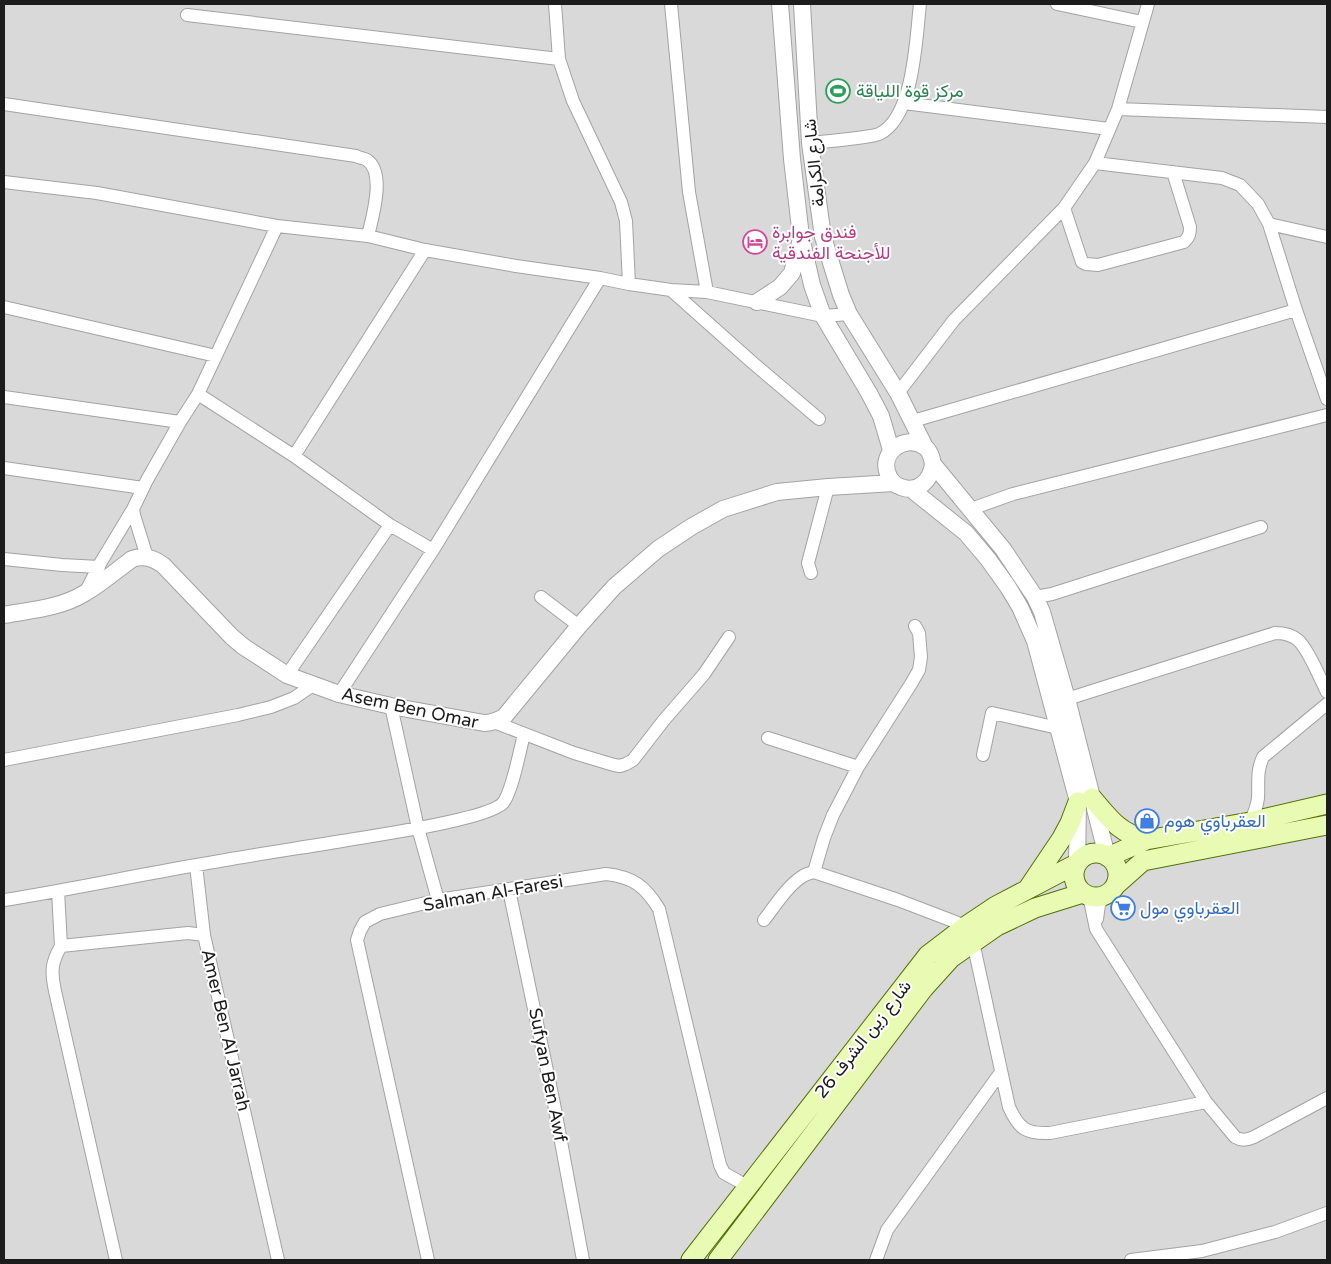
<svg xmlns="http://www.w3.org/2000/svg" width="1331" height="1264" font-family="'Varela Round',Vazirmatn,sans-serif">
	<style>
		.residential { fill: #dad9d9 }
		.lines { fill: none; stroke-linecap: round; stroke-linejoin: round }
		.minor-casing { stroke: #a3a3a3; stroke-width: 14 }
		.tertiary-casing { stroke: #a3a3a3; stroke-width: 18 }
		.secondary-casing { stroke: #527204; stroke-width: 21 }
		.minor { stroke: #fff; stroke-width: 12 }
		.tertiary { stroke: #fff; stroke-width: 16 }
		.secondary { stroke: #e9fab3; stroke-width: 19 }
		.labels { text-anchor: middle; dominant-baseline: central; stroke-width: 4; stroke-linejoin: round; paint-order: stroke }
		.leisure-label { font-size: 18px; fill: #27864d; stroke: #fff; text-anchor: start }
		.street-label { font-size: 18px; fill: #1c1c1c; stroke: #fff }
		.hotel-label { font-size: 18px; fill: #b23c85; stroke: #fff; text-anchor: start }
		.shop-label { font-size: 18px; fill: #366cbe; stroke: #fff; text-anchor: start }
	</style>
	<rect width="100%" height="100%" fill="#edebe1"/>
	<path class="residential" d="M4,4H1327V1260H4Z"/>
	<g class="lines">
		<g class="minor-casing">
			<path id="minor" d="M555,4L559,59L573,101L621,202L626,221L629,284
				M671,4L689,192L707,292
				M1057,4L1142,22
				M187,15L559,59
				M904,103L1109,129
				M4,104L356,156C359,158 364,158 367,160C386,173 372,218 368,236
				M1118,109L1327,117
				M810,143C828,141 846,140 864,137C869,136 874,136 879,134C914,118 916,38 920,4
				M1095,163L1222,178L1240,185L1258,204L1269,224L1296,310L1327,399
				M4,182L97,193L277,226L368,236L425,250L516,266L600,278L629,284L671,290L707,292L823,316L849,314
				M1064,208L1082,262L1086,264L1098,265L1184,242C1189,237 1190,234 1190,227L1173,172
				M1269,224L1327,237
				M671,290L753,363L819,419
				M4,307L216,356
				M898,393L954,320L1064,208L1095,163L1118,109L1148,4
				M198,394L294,456L390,525L433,550
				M4,397L180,422
				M913,421L1296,310
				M294,456L425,250
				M4,468L143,488
				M133,509L134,515L147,557
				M971,509L1013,494L1327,415
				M4,559L62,565L99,567
				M811,573L808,563L828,487
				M85,593L101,562L133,509L147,480L180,422L198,394L277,226
				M541,597L579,626
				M1035,597L1052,594L1261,527
				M915,626L919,633L921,657L919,670L911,684L858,767L833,815L824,838L814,872L898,900L966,926
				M287,675L390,525
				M339,694L433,550L600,278
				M1067,699L1275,633C1298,633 1303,644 1313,663C1318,673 1322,682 1327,692
				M391,706L418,828L438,900
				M494,722L574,753L614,765L620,766L626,764L633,760L664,720L704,674L729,637
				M768,738L858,767
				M983,755L992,713L1058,728
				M4,760L238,715L271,707L294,698L313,685
				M1250,822C1254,814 1257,807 1258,798C1259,782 1256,773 1263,757L1327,704
				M196,865L204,935
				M509,890L554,1104L583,1260
				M58,891L61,946
				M1089,896L1096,929L1206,1102L1235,1137C1242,1141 1247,1140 1254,1137L1327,1098
				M4,900C68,890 132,876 197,865C245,856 294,849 342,841C370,836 487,820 503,803C512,792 520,750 524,734
				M1097,919L1099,905L1105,895
				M764,920C775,906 787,886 803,876C806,874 811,873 814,872
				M973,942L1009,1107C1019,1129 1026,1134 1050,1133L1206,1102
				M116,1260L55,991C51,972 51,963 61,946L188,933L204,935L278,1260
				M428,1260L357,940L360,931L365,922L380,914L438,900L606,874C633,877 645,886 659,909L720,1165L724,1173L747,1186
				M876,1260L887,1230L1001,1072
				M1131,1260L1202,1251L1275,1232L1327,1213"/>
		</g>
		<g class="tertiary-casing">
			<path id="tertiary" d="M780,4L792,159L801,237L812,285L823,316L869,393L881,416L891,450
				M802,4L810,143L823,237L841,295L849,314L898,393L925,447
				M757,302L780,287L792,273L801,239
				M933,464C931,480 918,494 901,487C895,485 890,480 888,474C879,452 906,433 925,447C930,451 932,458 933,464L1003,549L1035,597L1042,612L1067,699L1107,856
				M911,489L966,533L988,559L1008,587L1020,607L1035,641L1078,802L1077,863
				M4,615C31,610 61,608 85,593C101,584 117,570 132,559C144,555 153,558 163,565L232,637L244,647L287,675L339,694L391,706L484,723C492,723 497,721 504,717L579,626L614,587L658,549L691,527L723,509L777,492L828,487L894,483"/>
		</g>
		<g class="secondary-casing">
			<path id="secondary" d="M1092,798C1110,819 1118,832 1146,840
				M1074 875a22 22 0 1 1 44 0a22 22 0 1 1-44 0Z
				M1108,857L1146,840L1250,822L1327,804
				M1116,885L1143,861L1327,825
				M1029,887L1062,838L1070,823L1078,802
				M691,1260L928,955L966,926L996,906L1076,864
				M718,1260L923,989L951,958L997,926L1035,908L1083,893"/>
		</g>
		<use href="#minor" class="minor"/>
		<use href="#tertiary" class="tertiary"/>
		<use href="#secondary" class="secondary"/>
	</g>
	<defs>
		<g id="stadium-ring" transform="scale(1.25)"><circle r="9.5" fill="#fff" stroke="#2e9e5b" stroke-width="1.5"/><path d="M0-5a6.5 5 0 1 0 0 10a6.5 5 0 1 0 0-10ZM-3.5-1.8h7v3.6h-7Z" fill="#2e9e5b"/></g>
		<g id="hotel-ring" transform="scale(1.25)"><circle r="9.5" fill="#fff" stroke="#d1479c" stroke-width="1.5"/><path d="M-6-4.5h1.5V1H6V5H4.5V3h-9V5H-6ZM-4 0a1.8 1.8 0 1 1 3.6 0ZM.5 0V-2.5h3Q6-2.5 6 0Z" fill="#d1479c"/></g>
		<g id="shop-ring" transform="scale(1.25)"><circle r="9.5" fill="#fff" stroke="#3f7fe0" stroke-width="1.5"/><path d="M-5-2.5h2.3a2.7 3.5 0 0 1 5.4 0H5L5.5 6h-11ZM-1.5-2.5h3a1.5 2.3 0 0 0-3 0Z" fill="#3f7fe0"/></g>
		<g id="supermarket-ring" transform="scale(1.25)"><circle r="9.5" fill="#fff" stroke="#3f7fe0" stroke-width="1.5"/><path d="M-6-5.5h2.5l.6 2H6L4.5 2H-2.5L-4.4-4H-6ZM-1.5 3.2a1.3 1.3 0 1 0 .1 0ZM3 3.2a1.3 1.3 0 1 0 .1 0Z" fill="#3f7fe0"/></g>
	</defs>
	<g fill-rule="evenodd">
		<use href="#stadium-ring" x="838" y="91"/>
		<use href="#hotel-ring" x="755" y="242"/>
		<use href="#shop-ring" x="1147" y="821"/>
		<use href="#supermarket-ring" x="1123" y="908"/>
	</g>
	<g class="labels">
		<g class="leisure-label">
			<text x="856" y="91">مركز قوة اللياقة</text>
		</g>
		<g class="street-label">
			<text transform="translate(814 163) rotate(-96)">شارع الكرامة</text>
			<text transform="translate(410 708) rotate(12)">Asem Ben Omar</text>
			<text transform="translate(493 893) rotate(-10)">Salman Al-Faresi</text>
			<text transform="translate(226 1030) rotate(77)">Amer Ben Al Jarrah</text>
			<text transform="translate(863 1039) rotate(-52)">شارع زين الشرف 26</text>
			<text transform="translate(548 1075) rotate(79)">Sufyan Ben Awf</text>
		</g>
		<g class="hotel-label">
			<text x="772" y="232">فندق جوابرة<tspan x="772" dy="21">للأجنحة الفندقية</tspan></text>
		</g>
		<g class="shop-label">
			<text x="1164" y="821">العقرباوي هوم</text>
			<text x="1140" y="908">العقرباوي مول</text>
		</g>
	</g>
	<rect width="1331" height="1264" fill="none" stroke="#1c1c1c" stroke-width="10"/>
</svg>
